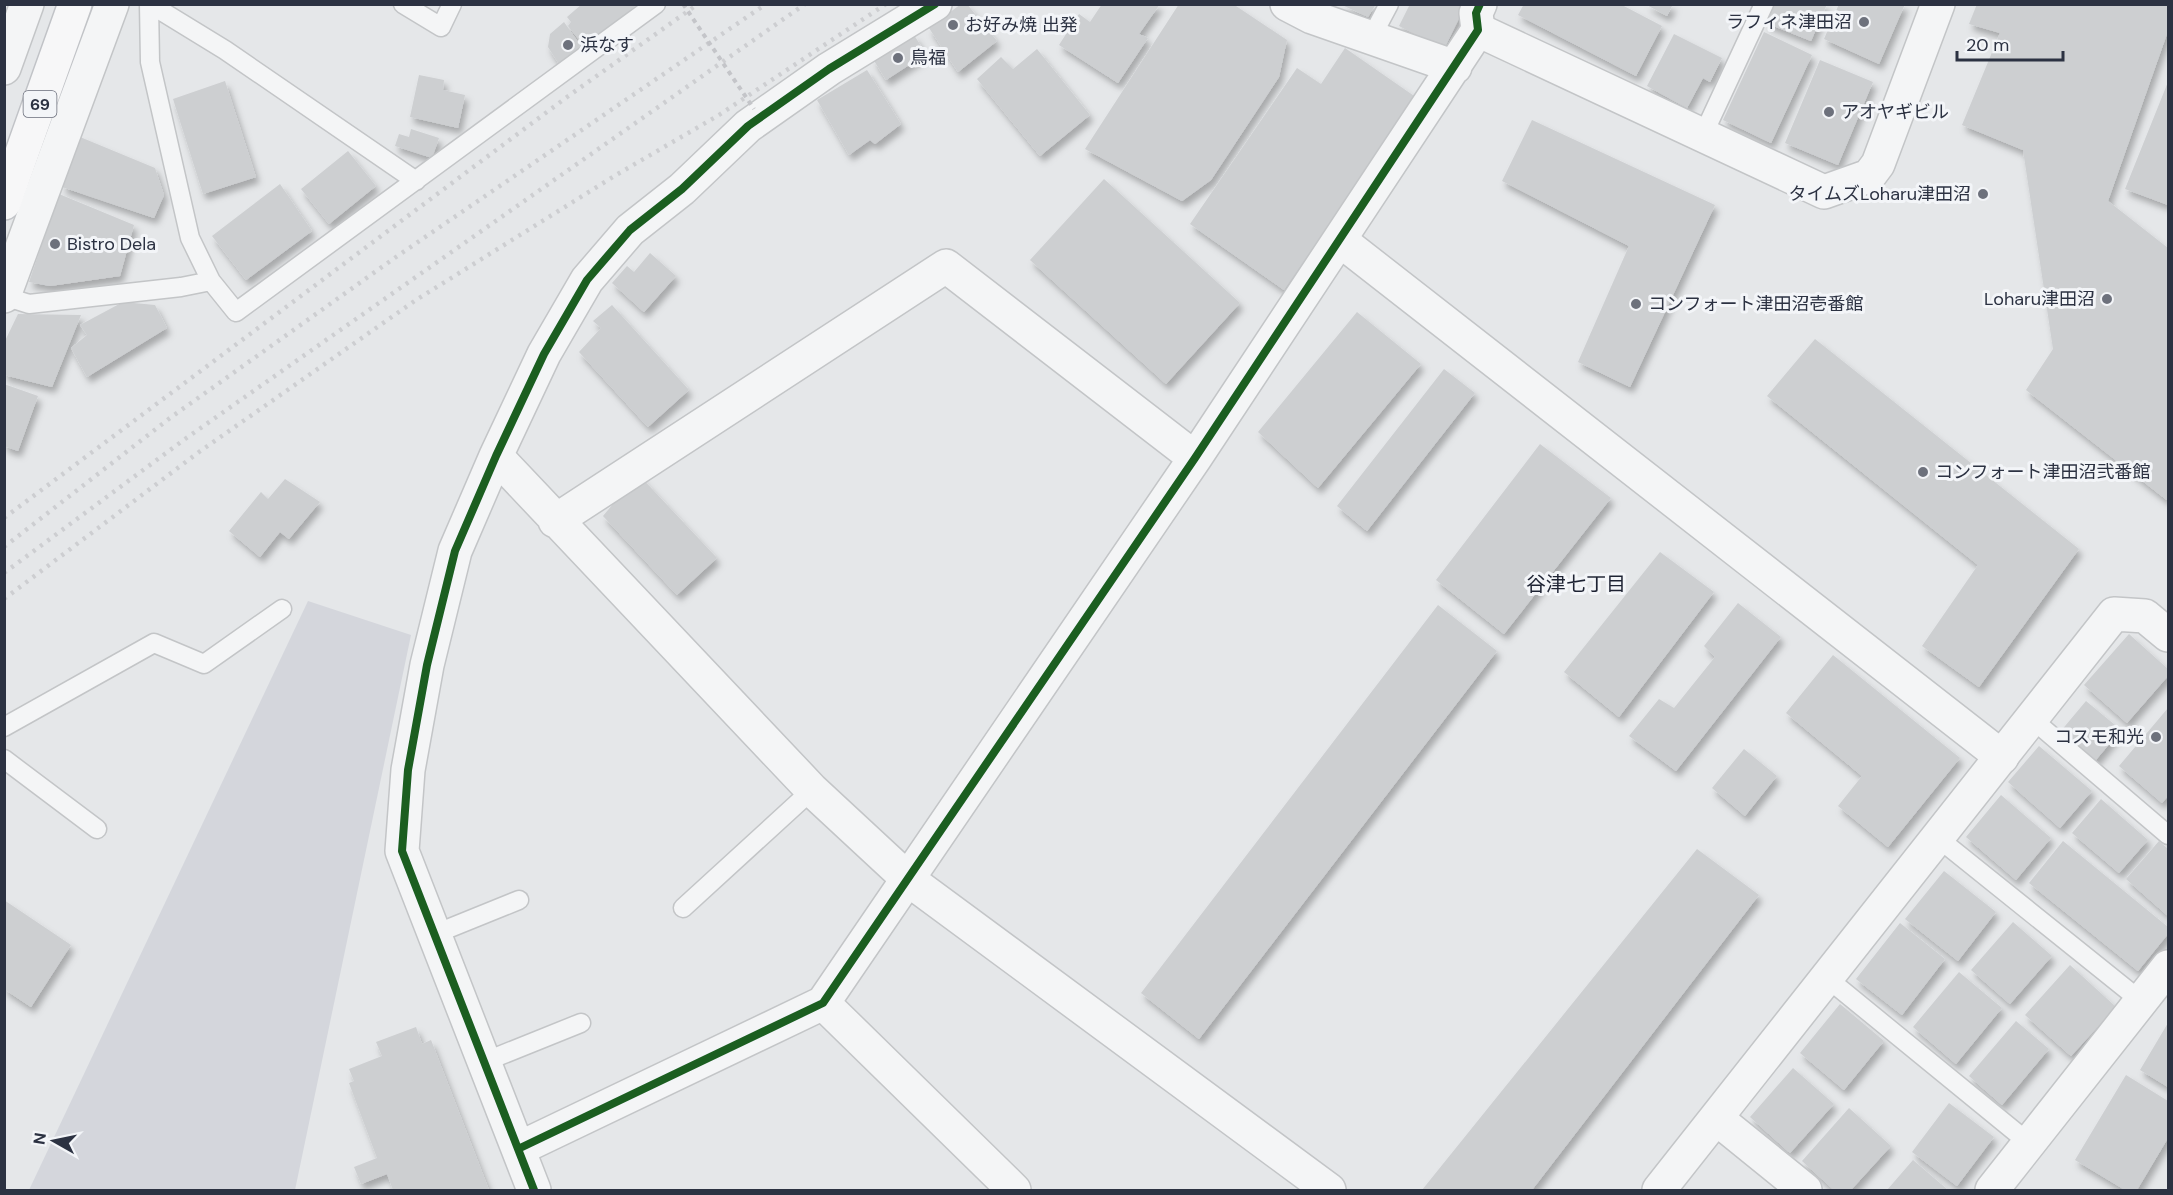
<svg xmlns="http://www.w3.org/2000/svg" width="2173" height="1195" font-family="'DM Sans','Noto Sans JP',sans-serif">
	<style>
		.built { fill: #d4d6dc }
		.building { fill: #cdcfd1; filter: url(#shadow) }
		.lines { fill: none; stroke-linecap: round; stroke-linejoin: round }
		.service-casing { stroke: #c3c5c7; stroke-width: 21 }
		.minor-casing { stroke: #c3c5c7; stroke-width: 36 }
		.tertiary-casing { stroke: #c3c5c7; stroke-width: 36 }
		.primary-casing { stroke: #c1c3c7; stroke-width: 36 }
		.service { stroke: #f4f5f6; stroke-width: 18 }
		.minor { stroke: #f4f5f6; stroke-width: 33 }
		.tertiary { stroke: #f4f5f6; stroke-width: 33 }
		.primary { stroke: #f7f7f8; stroke-width: 33 }
		.rail { stroke: #cdced1; stroke-width: 4.5; stroke-dasharray: 3 6; stroke-linecap: butt }
		.path-bridge { stroke: #c4c5c9; stroke-width: 4; stroke-dasharray: 4.5 4.5; stroke-linecap: butt }
		.cycleway-casing { stroke: #f3f5f8; stroke-width: 11 }
		.cycleway { stroke: #1b5e20; stroke-width: 8 }
		.poi-dot { fill: #6d717c; stroke: #f3f5f8; stroke-width: 2 }
		.labels { text-anchor: middle; dominant-baseline: central; stroke-width: 6; stroke-linejoin: round; paint-order: stroke }
		.shield { fill: #f3f5f8; stroke: #686c79; stroke-width: 1.5 }
		.shield-label { font-size: 16px; font-weight: bold; fill: #2c3242 }
		.poi-label { font-size: 18px; fill: #2c3242; stroke: #f3f5f8; text-anchor: start }
		.neighbourhood-label { font-size: 20px; fill: #1e2333; stroke: #f3f5f8 }
	</style>
	<defs>
		<filter id="shadow"><feDropShadow dx="3.5" dy="6" stdDeviation="3" flood-color="#0004"/></filter>
	</defs>
	<rect width="100%" height="100%" fill="#e5e7e9"/>
	<path class="built" d="M308,601L411,635L295,1190H29Z"/>
	<path class="building" d="M582,4H638L584,46L568,26L571,22L567,17Z
		M961,4H967L997,41L958,72L929,28Z
		M1102,4H1160L1139,34L1148,38L1118,83L1059,45L1079,14L1090,22Z
		M1179,4H1233L1287,40L1279,77L1211,180L1182,201L1085,149Z
		M1340,4H1376L1368,17Z
		M1410,4H1466L1444,49L1399,26Z
		M1524,4H1620L1662,26L1636,76L1518,15Z
		M1645,4H1673L1667,16Z
		M1774,4H1827L1811,41L1766,23Z
		M1839,4H1905L1879,64L1824,39Z
		M1977,4H2168V31L2108,201L2168,248V501L2026,390L2053,349L2023,150L1962,125L2000,33L1969,24Z
		M564,22L583,49L561,67L548,47L550,34Z
		M1764,32L1812,55L1771,143L1723,120Z
		M1674,34L1722,58L1710,82L1703,78L1687,108L1647,86Z
		M914,35L926,54L886,80L873,59Z
		M1345,48L1417,98L1284,290L1190,224L1297,68L1321,84Z
		M1037,49L1090,115L1040,156L977,79L1001,57L1013,69Z
		M1820,60L1873,82L1838,165L1785,143Z
		M867,70L901,124L875,144L870,140L849,155L817,100Z
		M419,75L444,80L443,90L465,95L458,128L410,117Z
		M225,81L256,177L203,194L173,99Z
		M2168,82V205L2125,189Z
		M1532,120L1715,205L1630,387L1578,362L1629,246L1502,181Z
		M411,129L439,138L432,158L395,146L399,134L409,137Z
		M80,137L155,168L164,195L154,218L62,187Z
		M348,151L376,186L329,224L301,189Z
		M1104,179L1240,303L1166,384L1030,260Z
		M280,184L312,231L246,280L212,236Z
		M59,194L134,225L120,276L50,286L29,282Z
		M650,253L676,276L644,312L612,283L627,266L634,272Z
		M123,302L155,305L167,328L87,377L71,348L87,335L80,325Z
		M612,305L689,390L648,427L579,352L601,328L593,321Z
		M1357,312L1421,364L1318,488L1258,432Z
		M18,314L81,315L52,387L4,375V343Z
		M1815,339L2079,549L1979,687L1922,646L1978,565L1767,396Z
		M1444,369L1475,393L1367,531L1337,506Z
		M4,384L38,396L18,451L4,446Z
		M1540,444L1611,498L1504,634L1436,580Z
		M638,474L717,558L677,595L603,516Z
		M285,479L320,502L289,539L280,532L260,557L229,531L261,492L268,499Z
		M1660,552L1714,592L1619,717L1564,672Z
		M1738,603L1781,637L1676,771L1629,736L1659,699L1674,708L1715,657L1704,646Z
		M1438,605L1497,651L1199,1039L1141,993Z
		M2129,634L2168,669V676L2127,723L2084,685Z
		M1833,655L1960,758L1888,847L1838,806L1862,776L1786,713Z
		M2086,701L2121,730L2095,761L2060,732Z
		M2168,708V796L2162,803L2119,766Z
		M2039,746L2092,791L2060,828L2008,782Z
		M1744,749L1777,776L1745,816L1712,788Z
		M2001,795L2051,838L2016,880L1966,837Z
		M2101,799L2148,840L2119,873L2072,833Z
		M2063,841L2168,927V934L2138,971L2029,883Z
		M2159,841L2168,849V916L2126,879Z
		M1697,849L1759,895L1532,1190H1422Z
		M1944,871L1996,912L1958,961L1905,919Z
		M4,900L71,945L31,1007L4,989Z
		M2013,922L2052,956L2010,1004L1971,970Z
		M1900,923L1945,959L1902,1015L1856,979Z
		M2070,965L2116,1007L2071,1056L2025,1015Z
		M1959,972L2002,1008L1956,1064L1913,1027Z
		M1840,1004L1884,1041L1844,1090L1800,1053Z
		M2016,1021L2049,1049L2002,1105L1969,1076Z
		M2168,1023V1087L2140,1070Z
		M416,1027L422,1044L431,1040L489,1190H393L387,1174L361,1184L354,1167L377,1158L349,1083L354,1081L349,1069L382,1056L376,1042Z
		M1793,1068L1834,1104L1790,1153L1750,1117Z
		M2126,1075L2168,1101V1138L2137,1190H2125L2075,1160Z
		M1949,1103L1994,1137L1957,1186L1912,1152Z
		M1849,1108L1891,1146L1851,1190H1834L1802,1161Z
		M1913,1160L1948,1190H1887Z"/>
	<g class="lines">
		<g class="service-casing">
			<path id="service" d="M149,4L150,62L190,238L211,281
				M150,4L225,50L416,181
				M403,4L441,27L452,4
				M1371,38L1389,4
				M1703,135L1764,4
				M4,296L29,304L181,287L211,281L236,312L656,4
				M2032,719L2168,835
				M4,727L154,643L204,664L282,609
				M4,759L97,829
				M1938,838L2141,1001
				M683,908L812,790
				M435,934L519,900
				M1827,978L2029,1143
				M484,1062L581,1023"/>
		</g>
		<g class="minor-casing">
			<path id="minor" d="M1287,4L1312,17L1455,67
				M4,68L27,4
				M4,296L112,4
				M496,456L812,790L909,880
				M555,521L946,266L1195,458
				M823,1003L1014,1190
				M1716,1118L1805,1190
				M518,1149L823,1003L1195,458L1478,30L1476,13L1480,4
				M534,1190L402,851L408,770L427,665L455,551L496,456L544,354L587,280L630,230L682,189L748,126L829,69L935,4
				M1659,1190L2114,614L2145,616L2168,635
				M1992,1190L2168,967"/>
		</g>
		<g class="tertiary-casing">
			<path id="tertiary" d="M1478,30L1824,192L1869,176L1878,164L1938,4
				M1341,241L2002,757
				M909,880L1329,1190"/>
		</g>
		<g class="primary-casing">
			<path id="primary" d="M4,203L75,4"/>
		</g>
		<use href="#service" class="service"/>
		<use href="#minor" class="minor"/>
		<use href="#tertiary" class="tertiary"/>
		<use href="#primary" class="primary"/>
		<path class="rail" d="M4,518L567,97L698,4
			M4,547L170,418L396,257L766,4
			M4,573L185,439L805,4
			M4,599L199,452L416,300L616,175L719,115L886,4"/>
		<path class="path-bridge" d="M683,4L754,109"/>
		<g class="cycleway-casing">
			<path id="cycleway" d="M518,1149L823,1003L1195,458L1478,30L1476,13L1480,4
				M534,1190L402,851L408,770L427,665L455,551L496,456L544,354L587,280L630,230L682,189L748,126L829,69L935,4"/>
		</g>
		<use href="#cycleway" class="cycleway"/>
	</g>
	<g class="poi-dot">
		<circle cx="1864" cy="22" r="6"/>
		<circle cx="953" cy="25" r="6"/>
		<circle cx="568" cy="45" r="6"/>
		<circle cx="898" cy="58" r="6"/>
		<circle cx="1829" cy="112" r="6"/>
		<circle cx="1983" cy="194" r="6"/>
		<circle cx="55" cy="244" r="6"/>
		<circle cx="2107" cy="299" r="6"/>
		<circle cx="1636" cy="304" r="6"/>
		<circle cx="1923" cy="472" r="6"/>
		<circle cx="2156" cy="737" r="6"/>
	</g>
	<g class="labels">
		<rect class="shield" x="23.5" y="91" width="33" height="26" rx="4.5"/>
		<g class="shield-label">
			<text x="40" y="104">69</text>
		</g>
		<g class="poi-label">
			<text x="1852" y="22" text-anchor="end">ラフィネ津田沼</text>
			<text x="965" y="25">お好み焼 出発</text>
			<text x="580" y="45">浜なす</text>
			<text x="910" y="58">鳥福</text>
			<text x="1841" y="112">アオヤギビル</text>
			<text x="1971" y="194" text-anchor="end">タイムズLoharu津田沼</text>
			<text x="67" y="244">Bistro Dela</text>
			<text x="2095" y="299" text-anchor="end">Loharu津田沼</text>
			<text x="1648" y="304">コンフォート津田沼壱番館</text>
			<text x="1935" y="472">コンフォート津田沼弐番館</text>
			<text x="2144" y="737" text-anchor="end">コスモ和光</text>
		</g>
		<g class="neighbourhood-label">
			<text x="1576" y="584">谷津七丁目</text>
		</g>
	</g>
	<rect width="2173" height="1195" fill="none" stroke="#2c3242" stroke-width="12"/>
	<g transform="translate(54 1141) rotate(279)" stroke="#f3f5f8" stroke-width="4.5" paint-order="stroke">
	<path d="M0-4.5L10 22L0 15L-10 22Z" fill="#2c3242"/>
	<text y="-9" font-size="16" font-weight="bold" text-anchor="middle" fill="#2c3242">N</text>
	</g>
	<path d="M1957 51v9h106v-9" fill="none" stroke="#2c3242" stroke-width="3"/>
	<text x="1966" y="51" font-size="18" fill="#2c3242" stroke="#f3f5f8" stroke-width="4.5" paint-order="stroke">20 m</text>
</svg>
